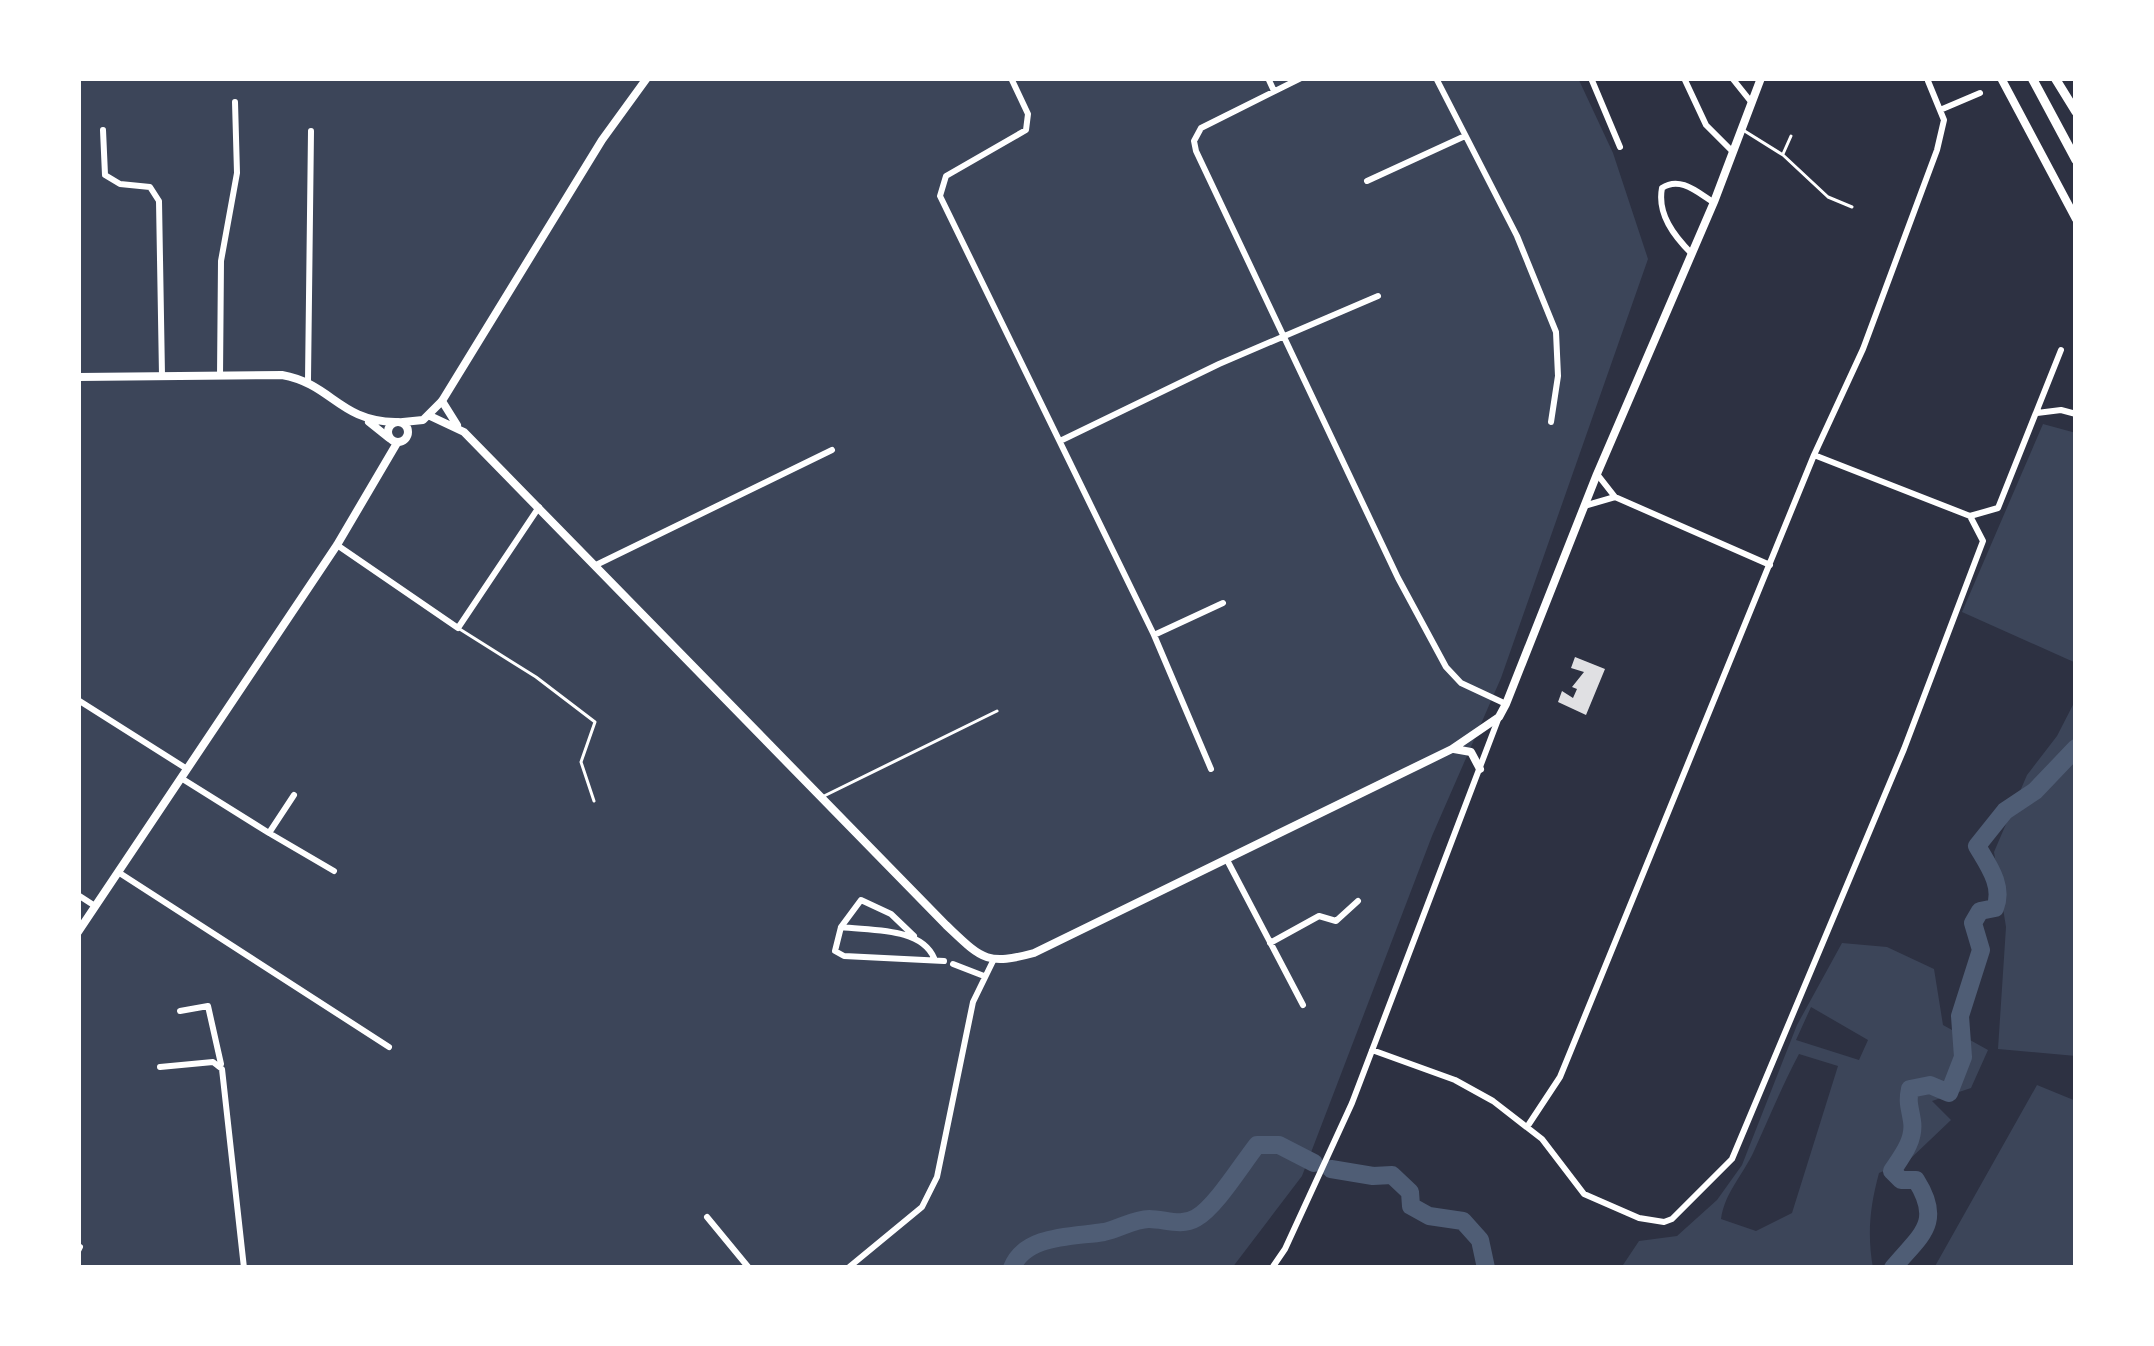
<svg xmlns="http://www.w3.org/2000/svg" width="2154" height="1346" font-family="Barlow,sans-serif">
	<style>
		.green { fill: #3c4559; fill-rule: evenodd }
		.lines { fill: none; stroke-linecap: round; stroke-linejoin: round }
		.river { stroke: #4f5d75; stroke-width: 18 }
		.building { fill: #e0e0e3 }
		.service { stroke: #fff; stroke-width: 3 }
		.minor { stroke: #fff; stroke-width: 6 }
		.tertiary { stroke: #fff; stroke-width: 8 }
		.secondary { stroke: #fff; stroke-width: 8 }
		.trunk { stroke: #fff; stroke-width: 9 }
	</style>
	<rect width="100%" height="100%" fill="#2d3142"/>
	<path class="green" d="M78,78H1578L1613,153L1648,259L1501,678L1432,836L1302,1176L1232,1268H78Z
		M2043,424L2076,433V663L1962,612Z
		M2076,699V1056L1998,1049L2006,927L1994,852L2027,775L2057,736Z
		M1842,943L1887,947L1934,969L1943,1025L1988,1050L1971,1088L1932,1101L1951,1120L1909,1160L1879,1173C1870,1206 1867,1234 1873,1268H1621L1639,1241L1677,1236L1717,1200L1742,1165L1797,1025ZM1811,1007L1868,1040L1859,1060L1796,1040ZM1799,1054L1838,1066L1792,1213L1756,1231L1721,1219C1725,1192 1743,1175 1754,1151C1769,1118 1782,1086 1799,1054Z
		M2037,1085L2076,1101V1268H1934Z"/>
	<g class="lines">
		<path class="river" d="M1331,1169L1373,1176L1392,1175L1410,1192L1411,1206L1429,1216L1463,1221L1480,1240L1486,1268
			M1012,1268C1025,1234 1074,1237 1104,1232C1119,1229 1134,1219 1149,1219C1165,1219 1181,1227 1196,1218C1215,1208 1242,1164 1257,1145H1279L1314,1163
			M1893,1268C1919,1236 1944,1224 1916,1180H1901L1892,1171C1902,1156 1915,1140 1912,1121C1910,1107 1907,1103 1910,1089L1930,1085L1949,1093L1963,1057L1960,1016L1981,950L1973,923L1980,911L1995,908C2004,886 1988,865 1977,846L2005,811L2035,791L2076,748"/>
	</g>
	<path class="building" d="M1575,657L1605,669L1586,715L1558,702L1562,691L1573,698L1577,689L1572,687L1584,672L1571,668Z"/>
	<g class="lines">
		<path class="service" d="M1743,130L1783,155L1828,197L1852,207
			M1783,154L1791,136
			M458,628L536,677L595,722L581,762L594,801
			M822,797L997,711"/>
		<path class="minor" d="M1011,78L1028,114L1026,130L946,176L940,196L1154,635L1211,769
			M1268,78L1274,91
			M1301,78L1201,128L1194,141L1196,151L1398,578L1446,667L1461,683L1506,704
			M1436,78L1517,236L1556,332L1558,376L1551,422
			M1591,78L1620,147
			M1684,78L1706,125L1733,152
			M1732,78L1752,103
			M1940,110L1980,93
			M103,130L105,175L120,184L150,187L159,201L162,375
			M1367,181L1465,136
			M1692,254C1674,236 1657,214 1662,188C1680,176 1697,192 1713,202
			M220,376L221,261L237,173L235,102
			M308,380L311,131
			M2037,413L2061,410L2076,414
			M1060,441L1219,364L1378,296
			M1814,455L1970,516L1998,508L2061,350
			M1597,474L1615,497L1770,565
			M1584,506L1615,497
			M337,545L458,628L539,507
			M596,565L832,450
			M1154,635L1223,603
			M78,700L187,769
			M181,778L269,833L294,795
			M269,833L334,871
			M1227,860L1303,1005
			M118,872L389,1047
			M78,895L95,906
			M841,927L861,900L891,914L914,936
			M1270,943L1319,916L1336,921L1358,901
			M934,958C921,927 871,931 841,927L835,951L844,956L944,961
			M953,964L984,976
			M180,1011L208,1006L221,1064
			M1372,1050L1455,1080L1493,1101L1542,1139L1584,1194L1639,1218L1664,1222L1672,1219L1732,1159L1904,749L1983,541L1970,516
			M160,1067L213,1062L222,1069L244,1268
			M1529,1124L1560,1077L1814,455L1863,349L1937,150L1944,120L1928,81
			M707,1217L749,1268
			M78,1251L80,1247
			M848,1268L922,1207L937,1177L973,1002L993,961
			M1272,1268L1285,1249L1352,1103L1499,717"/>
		<path class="tertiary" d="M78,377L282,375C332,384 339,421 395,422
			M430,416L464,432L946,925C982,959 986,966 1034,953L1452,749L1499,717L1506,704L1597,474L1714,202L1761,78
			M369,422L389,438
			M457,425L442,401L602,140L647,78
			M1454,749L1471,752L1480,769
			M78,932L337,545L397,443"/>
		<path class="secondary" d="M2001,78L2076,219
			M388 432a10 10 0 1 1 20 0a10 10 0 1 1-20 0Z
			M403,422L423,420L442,401"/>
		<path class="trunk" d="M2032,78L2076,160
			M2055,78L2076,112"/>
	</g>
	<rect width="2154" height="1346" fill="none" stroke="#ffffff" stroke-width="162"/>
</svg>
